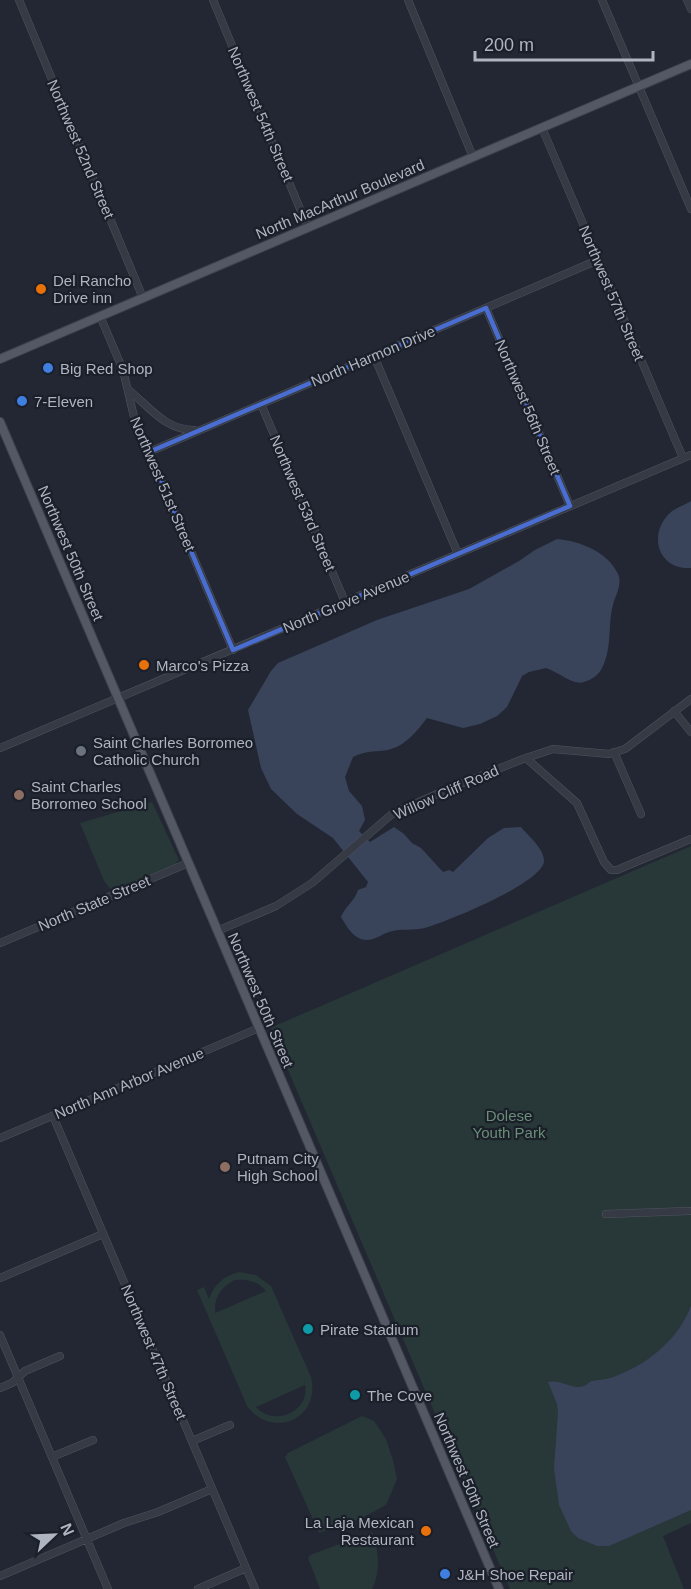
<svg xmlns="http://www.w3.org/2000/svg" width="691" height="1589" font-family="Arial,sans-serif">
	<style>
		.green { fill: #283738; fill-rule: evenodd }
		.water { fill: #39445b }
		.lines { fill: none; stroke-linecap: round; stroke-linejoin: round }
		.minor-casing { stroke: #4f545f; stroke-width: 8 }
		.major-casing { stroke: #3e434e; stroke-width: 10 }
		.minor { stroke: #353a44; stroke-width: 7 }
		.major { stroke: #535864; stroke-width: 8 }
		.marked { fill: none; stroke: #496dd1; stroke-width: 4.5; stroke-linejoin: round }
		.food-dot { fill: #e8710a; stroke: #1a1f29; stroke-width: 2 }
		.shop-dot { fill: #3f7fe0; stroke: #1a1f29; stroke-width: 2 }
		.worship-dot { fill: #6b7280; stroke: #1a1f29; stroke-width: 2 }
		.education-dot { fill: #8d6e63; stroke: #1a1f29; stroke-width: 2 }
		.culture-dot { fill: #0f9aa8; stroke: #1a1f29; stroke-width: 2 }
		.labels { text-anchor: middle; dominant-baseline: central; stroke-width: 4.5; stroke-linejoin: round; paint-order: stroke }
		.street-label { font-size: 15px; fill: #afb4c1; stroke: #1a1f29 }
		.poi-label { font-size: 15px; fill: #afb4c1; stroke: #1a1f29; text-anchor: start }
		.park-label { font-size: 15px; fill: #6a8e76; stroke: #1a1f29 }
	</style>
	<rect width="100%" height="100%" fill="#222733"/>
	<path class="green" d="M152,802L179,860L175,864L112,891L104,881L80,823Z
		M691,846V1523L663,1536L684,1589H510L270,1028Z
		M239,1272L256,1275L271,1286L311,1377C321,1419 273,1440 247,1406L197,1290L204,1287L209,1299C214,1284 224,1276 239,1272ZM235,1280C247,1279 258,1281 266,1291L215,1313C214,1297 221,1287 235,1280ZM305,1385C310,1412 274,1427 256,1407Z
		M362,1416L374,1421L386,1439L393,1460L397,1479L386,1505L362,1518L319,1533L285,1457L288,1453Z
		M372,1532C379,1551 381,1571 372,1589H320L308,1558L310,1555Z"/>
	<path class="water" d="M691,501V568C657,570 648,533 670,513C675,508 685,505 691,501Z
		M557,539C580,541 608,552 618,574C622,583 617,593 614,601C607,623 613,647 602,668C599,675 591,680 584,682C573,686 557,671 546,668L529,672L522,676L507,707L497,716L480,724L463,728L427,718C418,730 406,745 391,749C377,753 369,749 353,757L345,777L349,791L362,806L365,820L359,831L370,842L394,827L404,834L412,843L421,848L443,872L449,870L453,872L488,838L504,828L521,827C528,836 544,848 544,861C543,883 446,922 425,928C413,931 401,928 389,932C382,934 375,940 367,940C354,940 347,927 341,917C345,906 355,901 358,890L366,887L368,882L333,838L297,814L271,789L261,768L248,710L271,671L278,663L377,620L469,589L519,561L535,550Z
		M691,1306V1510L609,1546H597L578,1538L571,1531L559,1505L554,1468L558,1413L557,1404L548,1382C561,1379 572,1390 584,1386C587,1385 589,1382 592,1381C596,1380 602,1380 606,1379C612,1378 618,1375 623,1373C653,1360 679,1337 691,1306Z"/>
	<g class="lines">
		<g class="minor-casing">
			<path id="minor" d="M19,0L143,298
				M213,0L308,228
				M408,0L473,157
				M602,0L691,209
				M687,0L691,9
				M542,128L683,458
				M486,308L570,506
				M100,316L123,370L134,417L233,650
				M374,356L458,554
				M130,391C150,408 166,430 194,430
				M261,404L345,602
				M149,452L598,260
				M674,711L691,732
				M0,748L691,455
				M614,752L641,814
				M526,758L577,803L604,862L611,870H617L691,839
				M217,931L276,906L312,883L392,814L453,787L523,759L553,749L609,754L625,749L691,699
				M0,943L188,863
				M53,1116L255,1589
				M0,1138L259,1028
				M606,1214L689,1211
				M0,1278L103,1234
				M0,1335L108,1589
				M0,1388L12,1383L25,1371L60,1356
				M192,1441L230,1425
				M52,1457L93,1440
				M0,1576L124,1523L158,1512L212,1489
				M198,1589L246,1568"/>
		</g>
		<g class="major-casing">
			<path id="major" d="M0,359L691,64
				M0,422L499,1589"/>
		</g>
		<use href="#minor" class="minor"/>
		<use href="#major" class="major"/>
	</g>
	<path class="marked" d="M486,308L570,506L233,650L149,452Z"/>
	<g class="food-dot">
		<circle cx="41" cy="289" r="6"/>
		<circle cx="144" cy="665" r="6"/>
		<circle cx="426" cy="1531" r="6"/>
	</g>
	<g class="shop-dot">
		<circle cx="48" cy="368" r="6"/>
		<circle cx="22" cy="401" r="6"/>
		<circle cx="445" cy="1574" r="6"/>
	</g>
	<circle class="worship-dot" cx="81" cy="751" r="6"/>
	<g class="education-dot">
		<circle cx="19" cy="795" r="6"/>
		<circle cx="225" cy="1167" r="6"/>
	</g>
	<g class="culture-dot">
		<circle cx="308" cy="1329" r="6"/>
		<circle cx="355" cy="1395" r="6"/>
	</g>
	<g class="labels">
		<g class="street-label">
			<text transform="translate(261 114) rotate(67)">Northwest 54th Street</text>
			<text transform="translate(81 149) rotate(67)">Northwest 52nd Street</text>
			<text transform="translate(340 199) rotate(-23)">North MacArthur Boulevard</text>
			<text transform="translate(612 293) rotate(67)">Northwest 57th Street</text>
			<text transform="translate(373 356) rotate(-23)">North Harmon Drive</text>
			<text transform="translate(528 407) rotate(67)">Northwest 56th Street</text>
			<text transform="translate(163 484) rotate(67)">Northwest 51st Street</text>
			<text transform="translate(303 503) rotate(67)">Northwest 53rd Street</text>
			<text transform="translate(71 553) rotate(67)">Northwest 50th Street</text>
			<text transform="translate(346 602) rotate(-23)">North Grove Avenue</text>
			<text transform="translate(446 792) rotate(-24)">Willow Cliff Road</text>
			<text transform="translate(94 903) rotate(-23)">North State Street</text>
			<text transform="translate(261 1000) rotate(67)">Northwest 50th Street</text>
			<text transform="translate(129 1083) rotate(-23)">North Ann Arbor Avenue</text>
			<text transform="translate(154 1352) rotate(67)">Northwest 47th Street</text>
			<text transform="translate(467 1480) rotate(67)">Northwest 50th Street</text>
		</g>
		<g class="poi-label">
			<text x="53" y="280">Del Rancho<tspan x="53" dy="17">Drive inn</tspan></text>
			<text x="60" y="368">Big Red Shop</text>
			<text x="34" y="401">7-Eleven</text>
			<text x="156" y="665">Marco's Pizza</text>
			<text x="93" y="742">Saint Charles Borromeo<tspan x="93" dy="17">Catholic Church</tspan></text>
			<text x="31" y="786">Saint Charles<tspan x="31" dy="17">Borromeo School</tspan></text>
			<text x="237" y="1158">Putnam City<tspan x="237" dy="17">High School</tspan></text>
			<text x="320" y="1329">Pirate Stadium</text>
			<text x="367" y="1395">The Cove</text>
			<text x="414" y="1522" text-anchor="end">La Laja Mexican<tspan x="414" dy="17">Restaurant</tspan></text>
			<text x="457" y="1574">J&amp;H Shoe Repair</text>
		</g>
		<g class="park-label">
			<text x="509" y="1115">Dolese<tspan x="509" dy="17">Youth Park</tspan></text>
		</g>
	</g>
	<g transform="translate(54 1535) rotate(67)" stroke="#1a1f29" stroke-width="4.5" paint-order="stroke">
	<path d="M0-4.5L10 22L0 15L-10 22Z" fill="#afb4c1"/>
	<text y="-9" font-size="16" font-weight="bold" text-anchor="middle" fill="#afb4c1">N</text>
	</g>
	<path d="M475 51v9h178v-9" fill="none" stroke="#afb4c1" stroke-width="3"/>
	<text x="484" y="51" font-size="18" fill="#afb4c1" stroke="#1a1f29" stroke-width="4.5" paint-order="stroke">200 m</text>
</svg>
